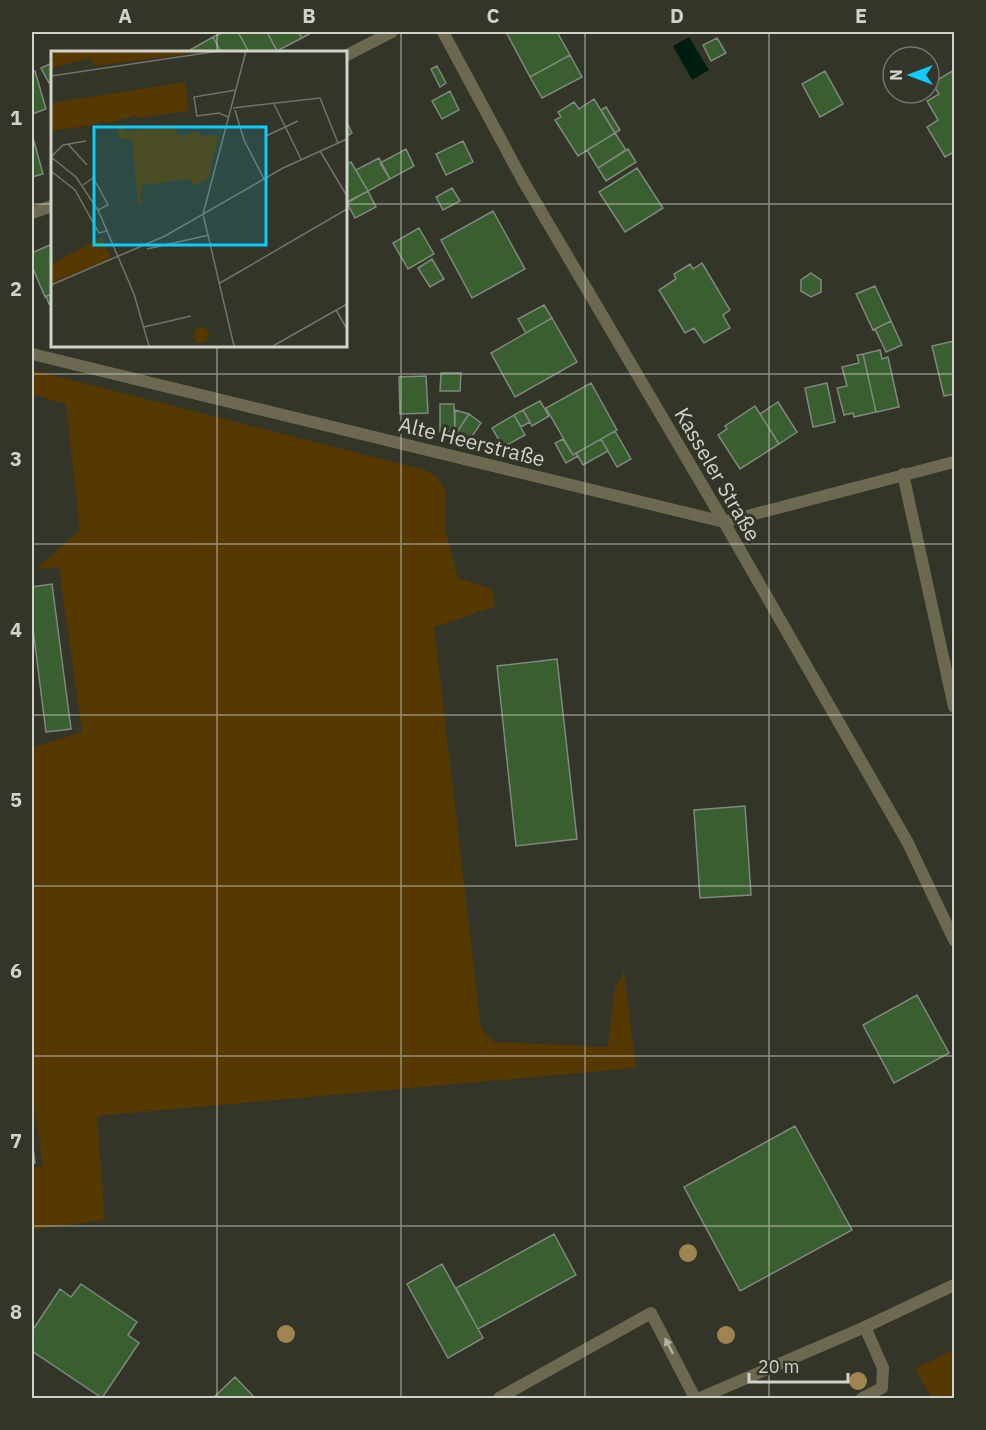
<svg xmlns="http://www.w3.org/2000/svg" width="986" height="1430" font-family="'IBM Plex Sans',sans-serif">
	<style>
		.green { fill: #563900 }
		.water { fill: #001e10 }
		.building { fill: #395f31; stroke: #7f897d; stroke-width: 1.5 }
		.lines { fill: none; stroke-linecap: round; stroke-linejoin: round }
		.service { stroke: #6d6850; stroke-width: 12 }
		.minor { stroke: #6d6850; stroke-width: 12 }
		.tertiary { stroke: #6d6850; stroke-width: 12 }
		.tree { fill: #9f8452 }
		.oneway { fill: #b3b3a6 }
		.grid { fill: none; stroke: #d1d3cb; stroke-width: 1.5; stroke-opacity: 0.55 }
		.labels { text-anchor: middle; dominant-baseline: central; stroke-width: 6; stroke-linejoin: round; paint-order: stroke }
		.street-label { font-size: 21px; fill: #d1d3cb; stroke: #323528 }
		.inset-road { fill: none; stroke: #727469; stroke-width: 1.5 }
		.view { fill: #10cafa; fill-opacity: 0.15; stroke: #10cafa; stroke-width: 3 }
		.inset-edge { fill: none; stroke: #d1d3cb; stroke-width: 3 }
		.neatline { fill: none; stroke: #d1d3cb; stroke-width: 2 }
		.grid-label { font-size: 20px; text-anchor: middle; font-weight: bold; fill: #d1d3cb }
	</style>
	<rect width="100%" height="100%" fill="#323528"/>
	<path class="green" d="M32,370L425,470L437,477L445,490V528L458,578L491,589L496,606L434,627L481,1028L494,1042L608,1047L615,988L624,971L636,1068L97,1116L105,1220L32,1230V1168L43,1166L32,1090V748L82,732L59,567L36,569L80,530L66,404L32,394Z
		M954,1349V1398H932L915,1369Z"/>
	<path class="water" d="M689,37L709,70L692,80L673,46Z"/>
	<path class="building" d="M224,32H238L249,52H221L213,37Z
		M238,32H267L277,51L274,52H249Z
		M267,32H298L302,38L277,51Z
		M298,32H310L311,33L302,38Z
		M506,32H557L570,55L530,77Z
		M213,37L221,52H192L190,50Z
		M717,38L726,53L711,61L703,45Z
		M570,55L582,77L542,98L530,77Z
		M52,63V81L49,83L41,68Z
		M437,66L446,83L440,87L431,69Z
		M954,70V152L945,157L927,127L938,120L927,101L939,94L932,83Z
		M35,71L46,109L32,114V72Z
		M825,71L843,104L820,117L802,84Z
		M450,91L459,110L442,119L432,101Z
		M594,99L615,133L578,156L555,120L561,117L558,112L574,102L579,109Z
		M606,107L620,130L615,133L601,110Z
		M345,119L352,133L345,137Z
		M615,133L626,150L598,168L587,150Z
		M32,134L43,174L32,177Z
		M463,141L473,162L446,175L436,154Z
		M406,149L414,166L390,179L380,163Z
		M628,149L636,162L606,181L598,168Z
		M379,158L390,179L368,191L356,170Z
		M351,162L368,191L345,203V165Z
		M637,168L663,208L625,232L599,192Z
		M452,188L460,201L443,210L436,197Z
		M368,191L376,207L355,218L347,203Z
		M493,211L525,269L472,298L441,240Z
		M419,228L434,254L408,269L393,243Z
		M52,244V294L45,297L32,266V253Z
		M432,259L444,279L430,287L418,268Z
		M702,263L730,310L723,315L730,328L704,343L694,328L685,333L659,290L676,279L674,274L690,264L693,269Z
		M811,273L821,280V292L811,297L801,291V280Z
		M875,286L891,321L873,330L856,294Z
		M52,294V303L49,304L46,296Z
		M544,305L552,318L526,333L518,319Z
		M552,318L577,362L515,397L491,353Z
		M891,321L902,345L886,352L875,329Z
		M954,341V394L944,396L932,346Z
		M880,350L882,359L888,357L899,407L876,412L863,354Z
		M863,354L876,412L854,417L853,413L844,415L837,388L847,386L842,367L859,363L857,355Z
		M441,373H461L460,391H440Z
		M426,376L428,413L400,414L399,377Z
		M591,383L617,430L573,455L546,408Z
		M827,383L835,422L813,427L805,388Z
		M540,401L549,416L532,426L523,410Z
		M778,402L797,432L779,444L760,414Z
		M440,404H454L455,432H440Z
		M755,406L779,444L740,469L718,435L727,429L725,426Z
		M455,410L469,414L457,432H455Z
		M523,410L530,422L521,427L514,415Z
		M469,414L481,423L469,441L457,432Z
		M514,415L525,435L503,447L492,428Z
		M615,431L631,459L617,467L601,439Z
		M563,439L573,455L576,453L578,456L566,463L555,443Z
		M601,439L608,451L583,465L576,453Z
		M52,584L71,729L46,732L32,621V587Z
		M557,659L577,839L516,846L497,666Z
		M745,806L751,895L700,898L694,810Z
		M917,995L949,1053L894,1083L863,1025Z
		M795,1126L852,1230L740,1291L684,1187Z
		M32,1139L35,1163L32,1164Z
		M554,1234L576,1275L478,1329L456,1288Z
		M442,1264L483,1338L448,1358L407,1284Z
		M81,1284L137,1322L128,1335L139,1343L102,1398L32,1351V1331L60,1289L71,1297Z
		M235,1377L255,1398H213Z"/>
	<g class="lines">
		<path class="service" d="M499,1398L651,1313L695,1398
			M862,1398L882,1388L883,1368L865,1327"/>
		<path class="minor" d="M443,32L522,179L724,522L908,843L954,940
			M345,56L392,32
			M32,213L52,206
			M32,354L724,522L954,462
			M903,474L954,707"/>
		<path class="tertiary" d="M700,1398L865,1327L954,1285"/>
	</g>
	<g class="tree">
		<circle cx="688" cy="1253" r="9"/>
		<circle cx="286" cy="1334" r="9"/>
		<circle cx="726" cy="1335" r="9"/>
		<circle cx="858" cy="1381" r="9"/>
	</g>
	<defs><path id="oneway-solid" d="M-6-.8H1V-3.2L6.5 0L1 3.2V.8H-6Z" transform="scale(1.5)"/></defs>
	<use class="oneway" href="#oneway-solid" transform="translate(669 1346) rotate(-117)"/>
	<path class="grid" d="M217,32V52M401,32V1398M585,32V1398M769,32V1398M32,204H52M345,204H954M217,345V1398M32,374H954M32,544H954M32,715H954M32,886H954M32,1056H954M32,1226H954"/>
	<g class="labels">
		<g class="street-label">
			<text transform="translate(472 441) rotate(14)">Alte Heerstraße</text>
			<text transform="translate(718 474) rotate(60)">Kasseler Straße</text>
		</g>
	</g>
	<g transform="translate(51 51)">
		<rect width="296" height="296" fill="#323528"/>
		<path d="M0,0H159L43,15L40,7L0,17ZM134,31L138,60L87,67L85,64L54,73L52,69L48,73L0,80V52ZM171,66L158,128L142,135L139,128L91,134L89,149L98,151L87,152L81,88H68L66,74L73,73L75,81L123,73L127,86L146,80L151,85L166,84ZM50,186L59,203L57,209L0,232V214ZM142 284a8 8 0 1 1 16 0a8 8 0 1 1-16 0Z" fill="#563900"/>
		<path class="inset-road" d="M0,25L168,0M223,53L250,108M182,57L269,47L287,92M184,59L193,89L213,128M177,66L168,62L146,65L143,46L185,39M215,85L247,70M17,93L36,114M269,100L296,145M0,106L25,126L47,159L83,243L98,295M0,106L12,94L35,90M0,120L24,139L48,182L56,180M32,134L42,127L47,135L57,154L47,159M96,198L158,184M169,232L296,158M0,234L114,185L232,117L296,88M285,259L296,278M93,276L140,265M183,295L152,163L195,0M222,295L296,253"/>
		<path class="view" d="M43,76H215V194H43Z"/>
		<rect width="296" height="296" class="inset-edge"/>
	</g>
	<rect width="986" height="1430" fill="none" stroke="#323528" stroke-width="66"/>
	<g transform="translate(911 75) rotate(270)"><circle r="28" fill="#323528" stroke="#727469" stroke-width="1.5"/>
	<path d="M0-4.5L10 22L0 15L-10 22Z" fill="#10cafa"/>
	<text y="-9" font-size="16" font-weight="bold" text-anchor="middle" fill="#d1d3cb">N</text>
	</g>
	<path d="M749 1373v9h99v-9" fill="none" stroke="#d1d3cb" stroke-width="3"/>
	<text x="758" y="1373" font-size="18" fill="#d1d3cb" stroke="#323528" stroke-width="4.5" paint-order="stroke">20 m</text>
	<rect x="33" y="33" width="920" height="1364" class="neatline"/>
	<g class="grid-label">
		<text x="125" y="23">A</text>
		<text x="309" y="23">B</text>
		<text x="493" y="23">C</text>
		<text x="677" y="23">D</text>
		<text x="861" y="23">E</text>
		<text x="16" y="125">1</text>
		<text x="16" y="296">2</text>
		<text x="16" y="466">3</text>
		<text x="16" y="637">4</text>
		<text x="16" y="807">5</text>
		<text x="16" y="978">6</text>
		<text x="16" y="1148">7</text>
		<text x="16" y="1319">8</text>
	</g>
</svg>
